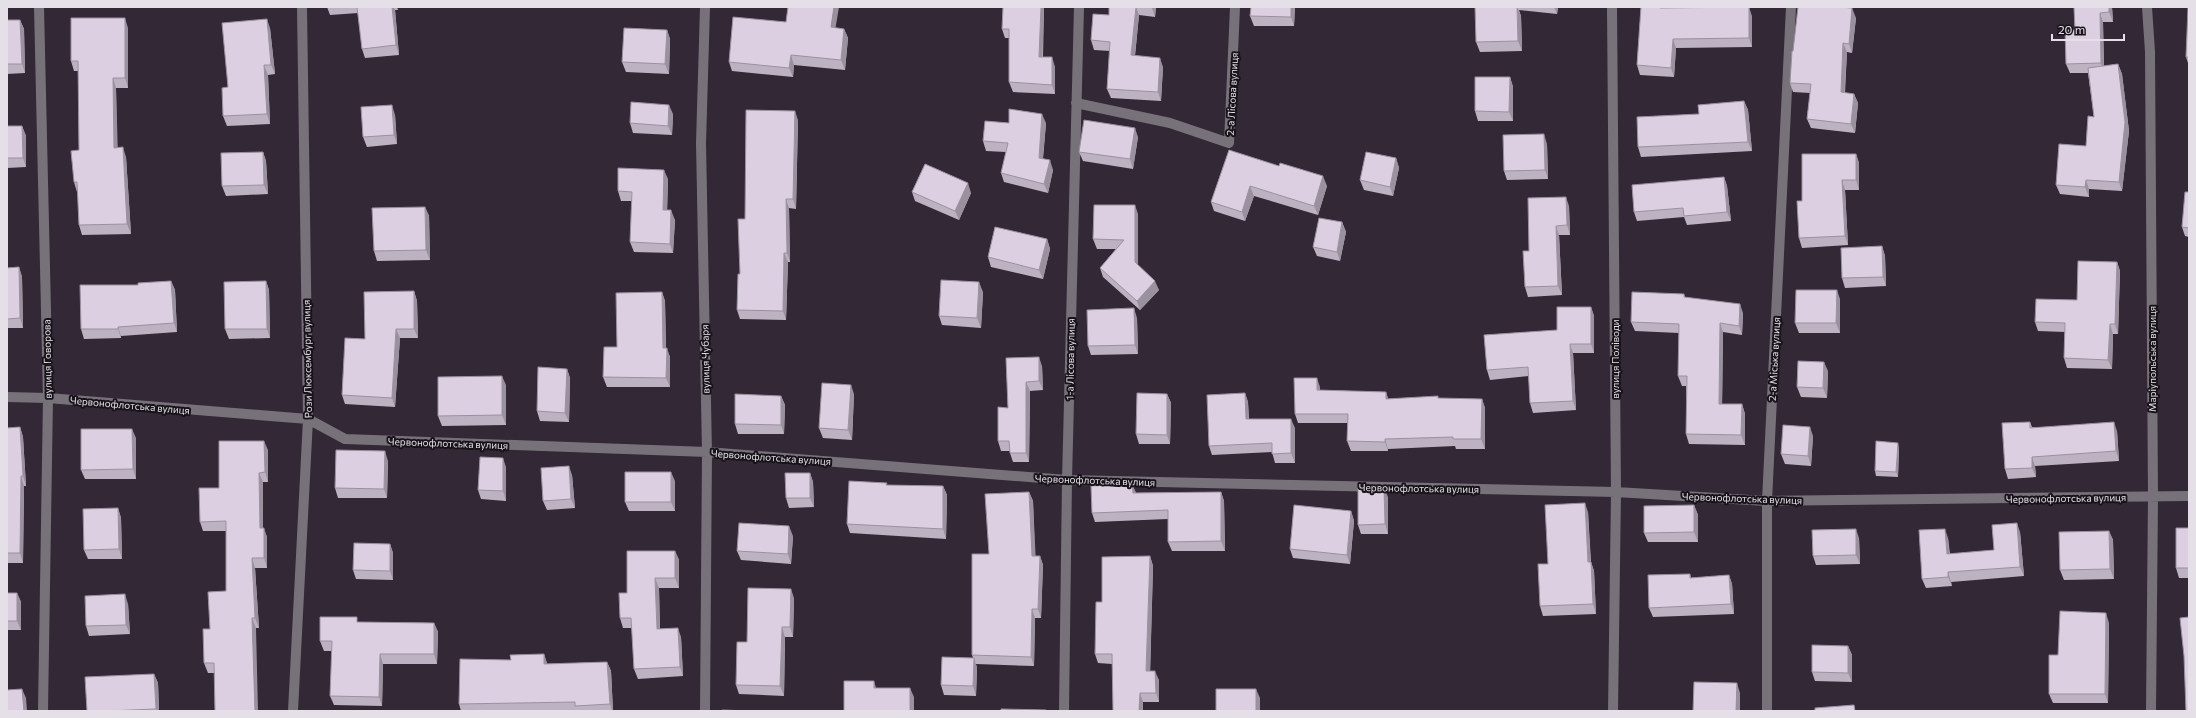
<svg xmlns="http://www.w3.org/2000/svg" width="2196" height="718" font-family="Commissioner,sans-serif">
	<style>
		.lines { fill: none; stroke-linecap: round; stroke-linejoin: round }
		.minor { stroke: #77727a; stroke-width: 10 }
		.wall { fill: #bdb2c2 }
		.shaded-wall { fill: #9a919e }
		.building { fill: #dccfe2; stroke: #9a919e }
		.labels { text-anchor: middle; dominant-baseline: central; stroke-width: 4; stroke-linejoin: round; paint-order: stroke }
		.street-label { font-size: 10px; fill: #e5dfe8; stroke: #171319 }
	</style>
	<rect width="100%" height="100%" fill="#322836"/>
	<g class="lines">
		<path class="minor" d="M39,7L48,398L43,711
			M705,7L701,143L707,452L705,711
			M1612,7L1616,492L1613,711
			M2147,7L2150,52L2153,497L2151,711
			M1076,103L1170,123L1229,143L1235,7
			M7,397L48,398L308,419L345,439L707,452L1067,480L1616,492L1767,501L2189,496
			M293,711L308,419L302,7
			M1064,711L1067,480L1079,7
			M1767,711V501L1791,7"/>
	</g>
	<path class="wall" d="M327,7H397L398,10H395L399,55L365,58L362,49L358,13L330,15Z
		M1044,7L1043,57L1055,67V94L1013,92L1009,82V38H1005L1002,29Z
		M1109,7H1156L1155,17L1139,15L1135,56L1163,67L1161,101L1111,98L1107,89L1110,51L1094,50L1091,40L1109,15Z
		M1295,7L1294,26H1254L1250,16Z
		M1489,7H1558L1557,14L1519,10L1521,16L1522,51L1480,52L1476,42Z
		M1641,7H1665V8L1752,16V47L1676,48L1674,77L1640,75L1637,65Z
		M2074,7H2112L2113,22H2103L2104,66L2118,64L2122,74L2129,131L2122,191L2089,189V197L2060,194L2056,185L2086,146L2094,117L2088,73H2070L2066,64L2075,30Z
		M2189,7V66L2186,57Z
		M1856,18L1852,53L1847,52L1845,93L1854,94L1858,103L1855,133L1811,128L1807,119L1810,93L1793,92L1790,83L1793,51Z
		M7,20H20L24,29L25,73L7,74Z
		M128,28V88H116L117,148L126,157L131,234L82,235L79,225L78,192H77L74,182L79,150L78,71H74L71,61Z
		M270,28L275,74L268,75L270,124L227,126L223,116L228,87Z
		M836,28L844,29L848,38L845,70L794,65L793,77L732,71L729,62Z
		M667,30L670,39L669,74L626,72L622,62Z
		M1510,77L1513,87V121H1478L1475,111Z
		M1744,101L1748,110L1752,151L1641,157L1638,147L1699,114Z
		M673,114L672,135L633,133L630,123Z
		M395,115L397,144L367,147L363,137Z
		M798,120L796,209L789,208L790,262H788L786,320L740,319L737,310L745,219Z
		M1009,123H1046L1043,159L1053,170L1048,193L1004,182L1001,173L1006,152L986,151L983,141Z
		M7,126H22L26,136V167L7,168Z
		M1138,137L1133,169L1083,161L1079,152Z
		M1547,144L1548,179L1507,180L1504,171Z
		M1229,150L1327,186L1318,215L1254,196L1245,221L1214,211L1211,202Z
		M263,152L266,161L268,194L226,196L222,186Z
		M1856,154L1859,163V190H1845L1848,245L1802,248L1799,238Z
		M1396,158L1399,168L1393,196L1364,190L1360,180Z
		M1724,177L1727,186L1731,221L1687,225L1684,217L1637,221L1634,212Z
		M668,179L667,210L675,220L673,253L634,252L630,242L632,201H621L618,191Z
		M912,192L971,193L959,220L915,201Z
		M2189,192V237L2185,236L2182,227Z
		M1569,206L1570,235H1559L1562,295L1528,297L1525,287L1529,251Z
		M425,207L429,216L430,260L377,261L374,251Z
		M1138,214V265L1159,290L1140,310L1103,277L1100,268L1116,249H1097L1093,239Z
		M1342,222L1346,232L1340,261L1317,256L1313,247Z
		M1047,239L1050,249L1043,279L991,267L988,257Z
		M1882,246L1885,256L1886,286L1845,288L1842,278Z
		M2117,262L2120,271L2118,334H2113L2112,369L2067,368L2064,358L2065,332L2038,331L2035,322L2077,300Z
		M7,265V268L19,267L22,277L23,328H7Z
		M171,281L175,290L177,332L121,336V338L84,339L81,329L138,285Z
		M266,281L269,290L270,338L229,339L225,329Z
		M414,291L417,301L418,338H400L395,407L345,404L342,395L365,339Z
		M662,292L665,301L666,348L670,357V387H607L603,377L617,347Z
		M983,292L981,328L942,325L939,316Z
		M1684,294L1685,297L1743,313L1742,335L1723,332L1722,404H1742L1745,414V445L1689,444L1686,434V386H1682L1678,376L1679,333L1635,331L1631,322Z
		M1840,299V333H1799L1795,323Z
		M1591,307L1594,316V353H1573L1576,410L1533,413L1530,403L1529,376L1490,380L1487,370L1557,330Z
		M1137,318L1138,354L1091,355L1088,346Z
		M1006,358L1042,366L1043,390L1030,391L1029,462H1013L1010,453V451H1001L998,441L1008,408Z
		M567,369L570,378L569,422L540,421L537,411Z
		M1828,371L1827,398L1801,397L1797,387Z
		M506,385V425L442,426L438,416Z
		M1320,387V390L1386,392L1388,399H1482L1485,408V449H1456L1455,446L1388,449V451H1351L1347,441L1348,423H1298L1295,414Z
		M1245,393L1248,402L1249,419L1295,428V463H1275L1272,452L1212,455L1209,446Z
		M854,394L852,440L823,438L819,428Z
		M1167,394L1171,403L1170,444H1139L1136,434Z
		M781,396L785,405L784,434H738L735,424Z
		M2030,422L2032,427L2117,431L2119,461L2035,466L2036,477L2008,479L2005,469Z
		M20,427L23,437L26,486H24L23,563H7V428Z
		M1813,436L1811,466L1785,464L1781,454Z
		M136,438V479H85L81,470Z
		M1899,448L1898,477L1876,476L1875,471Z
		M268,450V482H263V528L267,537V568H255L259,628H256L214,673H208L204,663L210,629L226,591V531H203L200,522L219,488Z
		M388,461L387,498H338L335,488Z
		M506,467V501L481,499L478,490Z
		M810,473L813,482L814,507L789,508L786,498Z
		M572,475L575,508L547,510L543,501Z
		M675,481V511H629L625,502Z
		M1132,484L1136,493L1221,492L1224,501L1225,551H1172L1168,542V519L1095,522L1092,513Z
		M887,485L943,486L947,495L946,539L850,533L847,524Z
		M1029,492L1033,501L1035,556H1040L1043,565L1041,618H1035L1034,666L976,664L977,668L976,696L944,695L941,685L973,658L972,655L989,554Z
		M1388,497V534H1361L1358,525Z
		M1694,505L1698,515V542H1648L1644,533Z
		M118,508L121,518L122,559H88L84,550Z
		M1351,511L1354,521L1350,564L1293,558L1290,549Z
		M1588,512L1591,562L1594,571L1596,614L1543,616L1540,606L1548,564Z
		M2189,528V578H2179L2176,568Z
		M2109,531L2113,540L2114,579L2064,580L2060,570Z
		M2020,532L2024,576L1951,582L1952,586L1926,588L1922,579L1948,538L1950,554L1994,550Z
		M793,536L791,564L741,560L737,551Z
		M1859,538L1860,564L1816,565L1813,556Z
		M390,544L393,553V580L356,579L353,570Z
		M675,551L679,560V588H659L660,629L681,637L683,676L638,679L634,669L632,628H623L620,618L627,593Z
		M1150,556L1153,566L1150,671L1159,680V702H1143L1112,664L1098,663L1095,654L1102,602Z
		M1690,574L1691,578L1729,575L1732,584L1734,614L1653,617L1649,608Z
		M7,593H17L21,602V630H7Z
		M794,598L793,637H785L784,696L739,694L736,685L747,642Z
		M128,604L130,634L89,636L86,626Z
		M359,622L434,623L438,632L437,664H383L382,706L334,705L330,696L332,651H324L320,641Z
		M2109,623L2108,703H2053L2049,694L2058,655Z
		M1848,646L1852,655V682L1815,681L1812,672Z
		M544,654L547,664L607,662L611,671L613,711H461L459,704Z
		M154,674L158,683L159,711H87Z"/>
	<path class="shaded-wall" d="M392,7H394L395,10L399,55L396,45Z
		M834,7H839L834,37L831,27Z
		M1041,7H1044L1042,67L1039,57Z
		M1136,7L1139,15L1134,65L1131,55Z
		M1152,7H1156L1155,17L1152,8Z
		M1291,7H1295L1294,26L1291,17Z
		M1517,7L1521,16L1522,51L1518,41Z
		M1554,7H1558L1557,14Z
		M1749,7L1752,16V47L1749,38Z
		M2109,7H2112L2113,22L2109,12Z
		M1852,8L1856,18L1852,53L1849,44Z
		M2100,13L2103,22L2104,73L2101,63Z
		M125,18L128,28V88L125,78Z
		M267,19L270,28L275,74L271,65Z
		M20,20L24,29L25,73L22,64Z
		M844,29L848,38L845,70L841,60Z
		M667,30L670,39L669,74L665,64Z
		M1673,39L1676,48L1674,77L1671,68Z
		M1843,43L1847,52L1844,102L1841,92Z
		M791,55L794,65L793,77L789,68Z
		M1052,57L1055,67V94L1052,85Z
		M1160,58L1163,67L1161,101L1158,92Z
		M2118,64L2122,74L2129,131L2122,191L2119,182Z
		M264,65L268,75L270,124L267,114Z
		M1510,77L1513,87V121L1509,112Z
		M113,78L116,88L118,157L114,148Z
		M1854,94L1858,103L1855,133L1851,124Z
		M1744,101L1748,110L1752,151L1748,142Z
		M392,105L395,115L397,144L394,135Z
		M669,105L673,114L672,135L668,126Z
		M795,111L798,120L796,209L793,199Z
		M1042,114L1046,123L1042,167L1039,158Z
		M22,126L26,136V167L23,158Z
		M1135,128L1138,137L1133,169L1130,159Z
		M1544,134L1547,144L1548,179L1545,170Z
		M123,147L126,157L131,234L127,224Z
		M263,152L266,161L268,194L264,185Z
		M1856,154L1859,163V190L1856,180Z
		M1396,158L1399,168L1393,196L1390,187Z
		M1050,160L1053,170L1048,193L1044,184Z
		M664,170L668,179L667,219L663,210Z
		M1323,176L1327,186L1318,215L1314,206Z
		M1724,177L1727,186L1731,221L1727,212Z
		M1842,180L1845,190L1848,245L1845,236Z
		M2086,180L2089,189V197L2085,187Z
		M968,183L971,193L959,220L955,211Z
		M1250,186L1254,196L1245,221L1242,212Z
		M1566,197L1569,206L1570,235L1567,225Z
		M786,199L789,208L790,262L787,253Z
		M1135,205L1138,214V272L1135,262Z
		M425,207L429,216L430,260L426,250Z
		M671,210L675,220L673,253L670,244Z
		M1342,222L1346,232L1340,261L1337,252Z
		M1556,226L1559,235L1562,295L1558,286Z
		M1047,239L1050,249L1043,279L1039,270Z
		M1882,246L1885,256L1886,286L1883,277Z
		M784,253L788,262L786,320L783,311Z
		M2117,262L2120,271L2118,334L2115,324Z
		M19,267L22,277L23,328L20,318Z
		M171,281L175,290L177,332L174,323Z
		M266,281L269,290L270,338L267,329Z
		M1155,281L1159,290L1140,310L1137,301Z
		M979,282L983,292L981,328L977,318Z
		M1837,290L1840,299V333L1836,323Z
		M414,291L417,301L418,338L414,329Z
		M662,292L665,301L666,357L663,348Z
		M1740,304L1743,313L1742,335L1739,326Z
		M1591,307L1594,316V353L1591,344Z
		M1134,308L1137,318L1138,354L1135,345Z
		M1720,323L1723,332L1722,413L1719,404Z
		M2110,324L2113,334L2112,369L2108,360Z
		M118,327L121,336V338L118,329Z
		M396,329L400,338L395,407L392,398Z
		M1570,344L1573,353L1576,410L1573,401Z
		M667,348L670,357V387L666,378Z
		M1039,357L1042,366L1043,390L1039,381Z
		M1824,362L1828,371L1827,398L1823,388Z
		M567,369L570,378L569,422L565,413Z
		M502,376L506,385V425L502,415Z
		M1317,378L1320,387V400L1317,390Z
		M1026,382L1030,391L1029,462L1026,453Z
		M851,385L854,394L852,440L848,430Z
		M1386,392L1389,401L1386,399Z
		M1245,393L1248,402L1249,428L1246,419Z
		M1167,394L1171,403L1170,444L1167,435Z
		M781,396L785,405L784,434L781,425Z
		M1482,399L1485,408V449L1481,439Z
		M1742,404L1745,414V445L1741,435Z
		M1291,419L1295,428V463L1291,453Z
		M2114,422L2117,431L2119,461L2116,451Z
		M20,427L23,437L26,486L23,476Z
		M1810,427L1813,436L1811,466L1808,456Z
		M132,429L136,438V479L133,469Z
		M1385,439L1388,449V451L1385,442Z
		M264,441L268,450V482L265,472Z
		M1898,443L1899,448L1898,477L1896,472Z
		M385,451L388,461L387,498L384,489Z
		M2032,457L2035,466L2036,477L2032,468Z
		M503,458L506,467V501L503,491Z
		M569,466L572,475L575,508L571,499Z
		M671,472L675,481V511L671,502Z
		M259,473L263,482V537L260,528Z
		M810,473L813,482L814,507L810,498Z
		M21,476L24,486L23,563L20,553Z
		M1132,484L1136,493H1133Z
		M943,486L947,495L946,539L943,529Z
		M1384,488L1388,497V534L1385,524Z
		M1029,492L1033,501L1036,565L1032,556Z
		M1221,492L1224,501L1225,551L1221,541Z
		M1585,503L1588,512L1591,571L1588,562Z
		M1694,505L1698,515V542L1694,532Z
		M118,508L121,518L122,559L119,549Z
		M1351,511L1354,521L1350,564L1347,555Z
		M2017,523L2020,532L2024,576L2020,567Z
		M789,526L793,536L791,564L788,554Z
		M264,528L267,537V568L264,558Z
		M1856,529L1859,538L1860,564L1856,555Z
		M1945,529L1948,538L1950,563L1947,554Z
		M2109,531L2113,540L2114,579L2110,569Z
		M390,544L393,553V580L390,571Z
		M675,551L679,560V588L675,578Z
		M1040,556L1043,565L1041,618L1038,609Z
		M1150,556L1153,566L1150,680L1146,671Z
		M252,558L255,568L259,628L255,618Z
		M1591,562L1594,571L1596,614L1593,604Z
		M1948,572L1951,582L1952,586L1948,577Z
		M1729,575L1732,584L1734,614L1731,604Z
		M655,578L659,588L660,638L657,629Z
		M791,589L794,598L793,637L790,627Z
		M17,593L21,602V630L17,621Z
		M125,594L128,604L130,634L126,625Z
		M1032,609L1035,618L1034,666L1031,657Z
		M2106,613L2109,623L2108,703L2105,694Z
		M252,618L256,628L258,711H255Z
		M434,623L438,632L437,664L434,654Z
		M782,627L785,637L784,696L780,686Z
		M678,628L681,637L683,676L680,667Z
		M1848,646L1852,655V682L1848,673Z
		M380,654L383,664L382,706L379,697Z
		M544,654L547,663V674L544,664Z
		M974,658L977,668L976,696L973,686Z
		M607,662L611,671L613,711H612L610,704Z
		M1155,671L1159,680V702L1156,693Z
		M154,674L158,683L159,711H157L156,709Z
		M874,681L877,691L874,688Z
		M1737,683L1740,693V711H1736Z
		M910,688L914,697V711H910Z
		M22,689L26,698L27,711H24Z
		M1256,689L1260,698V711H1256Z
		M1140,693L1143,702V711H1139Z"/>
	<path class="building" d="M357,7H392L396,45L362,49Z
		M788,7H834L831,27L844,29L841,60L791,55L789,68L729,62L733,17L786,22Z
		M1003,7H1041L1039,57H1052V85L1009,82V29H1002Z
		M1109,7H1136L1131,55L1160,58L1158,92L1107,89L1110,42L1091,40L1093,14L1109,15Z
		M1251,7H1291V17L1250,16Z
		M1475,7H1517L1518,41L1476,42Z
		M1641,7H1660V8L1749,7V38L1673,39L1671,68L1637,65Z
		M1798,7H1840L1852,8L1849,44L1843,43L1841,92L1854,94L1851,124L1807,119L1811,84L1790,83L1792,51H1793Z
		M2074,7H2109V12L2100,13L2101,63L2066,64L2065,30H2075Z
		M2188,7H2189V57H2186Z
		M71,18H125V78H113L114,148L123,147L127,224L79,225L77,182H74L71,151L79,150L78,61H71Z
		M267,19L271,65H264L267,114L223,116L222,88L228,87L222,23Z
		M7,20H20L22,64H7Z
		M624,28L667,30L665,64L622,62Z
		M2118,64L2125,122L2119,182L2086,180L2085,187L2056,185L2059,144L2086,146L2088,116L2094,117L2088,68Z
		M1475,77H1510L1509,112L1475,111Z
		M1744,101L1748,142L1638,147L1637,117L1699,114L1698,105Z
		M631,102L669,105L668,126L630,123Z
		M392,105L394,135L363,137L361,107Z
		M1009,109L1042,114L1039,158L1050,160L1044,184L1001,173L1008,143L983,141L985,121L1009,123Z
		M746,110L795,111L793,199H786L787,253H784L783,311L737,310L738,274H740L738,219H745Z
		M1084,120L1135,128L1130,159L1079,152Z
		M7,126H22L23,158H7Z
		M1544,134L1545,170L1504,171L1503,135Z
		M1229,150L1279,166L1280,163L1323,176L1314,206L1250,186L1242,212L1211,202Z
		M263,152L264,185L222,186L221,153Z
		M1366,152L1396,158L1390,187L1360,180Z
		M1802,154H1856V180H1842L1845,236L1799,238L1797,201H1802Z
		M925,164L968,183L955,211L912,192Z
		M618,168L664,170L663,210H671L670,244L630,242L632,192L618,191Z
		M1724,177L1727,212L1684,216L1683,208L1634,212L1632,185Z
		M2185,192H2189V228L2182,227Z
		M1566,197L1567,225L1556,226L1558,286L1525,287L1523,251H1529L1528,198Z
		M1094,205H1135V262L1155,281L1137,301L1100,268L1124,240L1093,239Z
		M425,207L426,250L374,251L372,208Z
		M1319,218L1342,222L1337,252L1313,247Z
		M995,227L1047,239L1039,270L988,257Z
		M1882,246L1883,277L1842,278L1841,248Z
		M2078,261L2117,262L2115,324H2110L2108,360L2064,358L2065,323L2035,322L2036,299L2077,300Z
		M19,267L20,318L7,319V268Z
		M941,280L979,282L977,318L939,316Z
		M171,281L174,323L118,327V329H81L80,285H138V283Z
		M266,281L267,329H225L224,282Z
		M1796,290H1837L1836,323H1795Z
		M414,291V329H396L392,398L342,395L345,338L365,339L364,292Z
		M662,292L663,348H667L666,378L603,377L604,347H617L616,293Z
		M1632,292L1684,294V297L1740,304L1739,326L1720,323L1719,404H1742L1741,435L1686,434L1687,376H1678L1679,324L1631,322Z
		M1557,307H1591V344H1570L1573,401L1530,403L1528,367L1487,370L1484,335L1557,330Z
		M1134,308L1135,345L1088,346L1087,310Z
		M1039,357V381L1026,382V453H1010L1009,441H998V407L1008,408L1006,358Z
		M1798,361L1824,362L1823,388L1797,387Z
		M538,367L567,369L565,413L537,411Z
		M502,376V415L438,416V377Z
		M1294,378H1317V390L1386,392V399L1438,396V398L1482,399L1481,439H1453V437L1385,439V442L1347,441L1348,414H1295Z
		M822,383L851,385L848,430L819,428Z
		M1137,393L1167,394V435L1136,434Z
		M1245,393L1246,419H1291V453L1272,454V443L1209,446L1207,395Z
		M735,394L781,396V425L735,424Z
		M2030,422V428L2114,422L2116,451L2032,457V468L2005,469L2002,423Z
		M1783,425L1810,427L1808,456L1781,454Z
		M20,427L23,476H21L20,553H7V428Z
		M81,429H132L133,469L81,470Z
		M219,441H264L265,472L259,473L260,528H264V558H252L255,618H252L255,711H215L214,663H204L203,629H210L208,592L226,591V521L200,522L199,488H219Z
		M1876,441L1898,443L1896,472L1875,471Z
		M336,450L385,451L384,489L335,488Z
		M480,457L503,458V491L478,490Z
		M569,466L571,499L543,501L541,468Z
		M625,472H671V502H625Z
		M785,473H810V498H786Z
		M849,481L887,483L886,485L943,486V529L847,524Z
		M1132,484L1133,493L1221,492V541L1168,542V510L1092,513L1091,486Z
		M1358,488H1384L1385,524L1358,525Z
		M1029,492L1032,556H1040L1038,609H1032L1031,657L972,655V554H989L985,494Z
		M1585,503L1588,562H1591L1593,604L1540,606L1538,564H1548L1545,505Z
		M1294,505L1351,511L1347,555L1290,549Z
		M1694,505V532L1644,533V506Z
		M118,508L119,549L84,550L83,509Z
		M739,523L789,526L788,554L737,551Z
		M2017,523L2020,567L1948,572V577L1922,579L1919,530L1945,529L1947,554L1994,550L1992,525Z
		M2176,528H2189V568H2176Z
		M1856,529V555L1813,556L1812,530Z
		M2109,531L2110,569L2060,570L2059,532Z
		M354,543L390,544V571L353,570Z
		M627,551H675V578H655L657,629L678,628L680,667L634,669L631,618H620L619,593H627Z
		M1150,556L1146,671H1155L1156,693H1140L1139,711H1113L1112,654H1095L1096,602H1102V557Z
		M1690,574V578L1729,575L1731,604L1649,608L1648,575Z
		M748,588L791,589L790,627H782L780,686L736,685L737,642H747Z
		M7,593H17V621H7Z
		M125,594L126,625L86,626L85,596Z
		M2060,611L2106,613L2105,694H2049V655H2058Z
		M320,617H357V622L434,623V654H380L379,697L330,696L332,641H320Z
		M2189,617V711H2186L2184,656L2180,618Z
		M1812,645L1848,646V673L1812,672Z
		M544,654V664L607,662L610,704L575,706V702L459,704L460,659L511,660L510,655Z
		M942,657L974,658L973,686L941,685Z
		M154,674L156,709L107,711H87L85,677Z
		M844,681H874V688H910V711H844Z
		M1694,682L1737,683L1736,711H1693Z
		M22,689L24,711H7V690Z
		M1216,689H1256V711H1216Z
		M1854,705L1855,711H1815V708Z
		M1001,709L1046,710V711H1001Z
		M722,710L749,711H722Z"/>
	<g class="labels">
		<g class="street-label">
			<text transform="translate(1232 94) rotate(-87)">2-а Лісова вулиця</text>
			<text transform="translate(47 359) rotate(-91)">вулиця Говорова</text>
			<text transform="translate(307 359) rotate(-91)">Рози Люксембург вулиця</text>
			<text transform="translate(705 359) rotate(-91)">вулиця Чубаря</text>
			<text transform="translate(1070 359) rotate(-89)">1-а Лісова вулиця</text>
			<text transform="translate(1615 359) rotate(-90)">вулиця Поліводи</text>
			<text transform="translate(1774 359) rotate(-87)">2-а Міська вулиця</text>
			<text transform="translate(2152 359) rotate(-90)">Маріупольська вулиця</text>
			<text transform="translate(130 405) rotate(5)">Червонофлотська вулиця</text>
			<text transform="translate(448 443) rotate(2)">Червонофлотська вулиця</text>
			<text transform="translate(771 457) rotate(4)">Червонофлотська вулиця</text>
			<text transform="translate(1095 480) rotate(2)">Червонофлотська вулиця</text>
			<text transform="translate(1419 488) rotate(1)">Червонофлотська вулиця</text>
			<text transform="translate(1742 498) rotate(2)">Червонофлотська вулиця</text>
			<text transform="translate(2066 498) rotate(-1)">Червонофлотська вулиця</text>
		</g>
	</g>
	<rect width="2196" height="718" fill="none" stroke="#e5dfe8" stroke-width="16"/>
	<path d="M2052 34v6h72v-6" fill="none" stroke="#e5dfe8" stroke-width="2"/>
	<text x="2058" y="34" font-size="12" fill="#e5dfe8" stroke="#171319" stroke-width="3" paint-order="stroke">20 m</text>
</svg>
